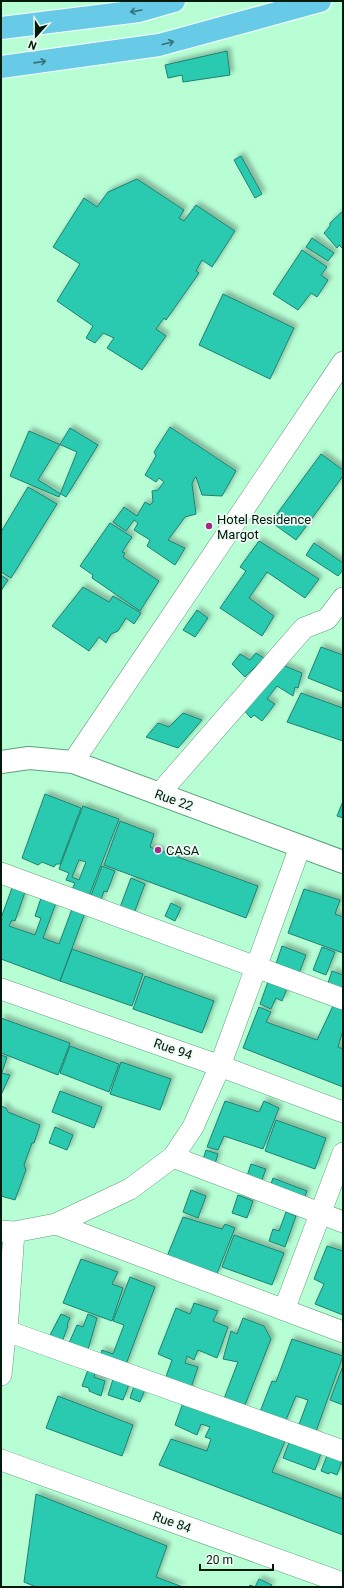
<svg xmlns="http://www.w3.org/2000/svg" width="344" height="1588" font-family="Roboto,sans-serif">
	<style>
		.building { fill: #2ccab1; stroke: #1f8070; fill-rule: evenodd; filter: url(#shadow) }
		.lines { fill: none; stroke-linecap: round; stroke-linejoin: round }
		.street-casing { stroke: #5da17c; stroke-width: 22 }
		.secondary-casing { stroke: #5da17c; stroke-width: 24 }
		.highway-casing { stroke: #fff; stroke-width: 24 }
		.street { stroke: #fff; stroke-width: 21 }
		.secondary { stroke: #fff; stroke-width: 22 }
		.highway { stroke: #67cae6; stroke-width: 22 }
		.oneway { stroke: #347279 }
		.poi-dot { fill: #a12b85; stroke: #eefcf4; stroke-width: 1.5 }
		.labels { text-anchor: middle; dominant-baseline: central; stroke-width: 3.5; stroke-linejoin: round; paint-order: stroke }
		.poi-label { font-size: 13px; fill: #001a0c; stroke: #eefcf4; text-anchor: start }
		.street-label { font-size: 13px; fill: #001a0c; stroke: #eefcf4 }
	</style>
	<defs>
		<filter id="shadow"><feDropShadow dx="3.5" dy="-3.5" stdDeviation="2" flood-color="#0004"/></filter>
	</defs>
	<rect width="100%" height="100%" fill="#b7fed5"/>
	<path class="building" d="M227,51L230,75L183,82L182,75L168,78L165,65Z
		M241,156L262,194L255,198L234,160Z
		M137,179L184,210L179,218L184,221L196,205L235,231L212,267L202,260L196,271L199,273L166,320L164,318L156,329L166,336L142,370L107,348L114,338L103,333L95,343L86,338L93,326L57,301L80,264L53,247L84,198L97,207L108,192Z
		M343,211V249L339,245L337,248L324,233L330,226V223Z
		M312,238L334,253L328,261L306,247Z
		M302,250L327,267L321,275L328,280L317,297L311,293L298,310L273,294Z
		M223,294L294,328L270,379L199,345Z
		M170,427L236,471L222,496L202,495L196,477L194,479L192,484L196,514L185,517L168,540L185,548L175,565L147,546L150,540L134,530L138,523L134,520L126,531L113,522L124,507L137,516L145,502L150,505L153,502L152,491L158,490L164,482L159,478L156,482L145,475L156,456L154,452Z
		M70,428L98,445L66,497L38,480Z
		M29,431L77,452L59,497L10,476Z
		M321,454L343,470V476L296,540L271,522Z
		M28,487L57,504L11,578L1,572V532Z
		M110,523L132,537L122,552L125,553L123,557L159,581L140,611L92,578L93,575L80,566Z
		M259,541L319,579L305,598L267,572L249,598L274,616L262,636L220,608L246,571L240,567Z
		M314,543L343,563V570L338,576L306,555Z
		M1,575L8,580L1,591Z
		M83,587L109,602L113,596L141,613L134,624L126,618L118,631L111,634L106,643L99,637L89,651L52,626Z
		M197,610L208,618L195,637L183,630Z
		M321,647L343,655V692L308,678Z
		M256,653L264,658L245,677L232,664L240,654L250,660Z
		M280,664L302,673L298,688L295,687L293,696L277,686L267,699L275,704L262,721L254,715L251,718L239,705Z
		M301,693L343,708V741L287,722Z
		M183,713L202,720L178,748L146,737L158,723L169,727Z
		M45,794L81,808L60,864H56L54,867L42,862L38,865L22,858Z
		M343,801V818L337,816Z
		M83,806L119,819L87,901L70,894L75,883L66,880L69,873L59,869ZM79,860L86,862L79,880L72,877Z
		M120,821L154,834L150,847L258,886L246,918L104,865Z
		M102,866L115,871L107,892L104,891L99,905L89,901Z
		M131,878L145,884L133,916L119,910Z
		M12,888L25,892L15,921L12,920L9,926L35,935L41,918L35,916L41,898L56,903L43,938L59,944L72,909L85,913L60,981L1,959V918Z
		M304,889L340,900L335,914L343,917V953L288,933Z
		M171,903L181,908L175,921L165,916Z
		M282,946L306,955L298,976L275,967Z
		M322,947L335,952L326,975L313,970Z
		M72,949L143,974L132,1006L60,981Z
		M332,971L343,975V992L327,986Z
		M145,976L214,1001L202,1033L133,1009Z
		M269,979L288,986L282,1001L276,998L271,1009L260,1004Z
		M333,1006L343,1009V1030L338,1047L343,1049V1087L243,1048L259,1007L271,1012L266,1022L317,1040Z
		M1,1018L70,1043L58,1075L1,1053Z
		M70,1046L119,1064L109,1092L60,1073Z
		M1,1055L7,1057L2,1073L10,1075L2,1093L1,1092Z
		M121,1062L171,1079L160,1110L110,1094Z
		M60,1091L102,1107L94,1128L52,1112Z
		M225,1101L259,1112L264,1101L279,1108L263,1149L224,1136L218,1150L207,1147Z
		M1,1106L6,1108L8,1112L40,1125L34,1143H32L24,1165L26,1170L15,1200L1,1196Z
		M276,1120L326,1138L315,1169L265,1151Z
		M55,1127L73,1135L67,1150L49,1143Z
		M206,1150L218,1154L213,1170L201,1166Z
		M251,1164L266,1169L259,1188L245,1182Z
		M273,1178L307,1191L302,1204L268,1192Z
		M191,1190L206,1196L198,1218L183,1212Z
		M238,1195L253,1201L247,1218L232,1213Z
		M286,1212L296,1216L285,1247L269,1241L273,1229L279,1231Z
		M183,1217L222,1229L225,1224L235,1228L216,1276L166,1259Z
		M234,1235L284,1253L272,1285L222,1267Z
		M327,1246L343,1251V1315L315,1304L324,1284L314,1279Z
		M81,1259L118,1272L112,1284L123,1288L112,1321L63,1303Z
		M130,1277L155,1287L125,1367L100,1358L102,1350L113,1354L124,1325L113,1321Z
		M194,1303L218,1311L213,1321L228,1327L217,1358L198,1350L194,1360L187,1356L185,1363L198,1367L189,1394L164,1382L172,1360L158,1354L176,1308L190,1314Z
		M61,1314L70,1318L67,1325L68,1326L62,1342L49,1337Z
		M88,1314L97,1318L88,1350L69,1343L77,1325L83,1327Z
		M243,1318L264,1326L271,1339L243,1410L222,1404L238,1362L223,1359L231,1331L237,1334Z
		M292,1339L343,1356L314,1437L297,1430L308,1400L296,1396L283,1427L258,1417L272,1381L276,1382Z
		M89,1367L96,1370L94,1377L105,1381L101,1396L89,1391V1388L82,1386Z
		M342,1368H343V1405L330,1400Z
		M114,1376L130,1382L123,1400L108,1395Z
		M135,1383L146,1387L140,1402L130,1398Z
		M58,1396L133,1425L122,1456L46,1428Z
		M183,1403L286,1439L272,1472L343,1499V1535L159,1465L171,1439L207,1451L211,1439L205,1437L210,1427L201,1424L197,1435L175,1425Z
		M290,1440L322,1451L315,1470L283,1458Z
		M328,1453L343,1458L337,1475L330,1472L329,1474L321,1471Z
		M36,1494L167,1546L156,1577L183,1587H36L24,1582Z
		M259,1579L272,1585L271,1587H249L250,1585L255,1587Z"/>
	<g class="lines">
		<g class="street-casing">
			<path id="street" d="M73,762L343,362
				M159,794L304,628L327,619L343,598
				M1,873L343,999
				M1,989L220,1066L343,1112
				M173,1157L343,1222
				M56,1224L343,1332
				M1,1231L14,1232L56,1224L130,1189L173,1157L193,1127L220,1066L300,847
				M284,1310L343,1153
				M7,1331L343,1451
				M1,1375L4,1345L7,1331L14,1232
				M1,1460L343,1583"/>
		</g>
		<g class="secondary-casing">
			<path id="secondary" d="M1,762L29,758L73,762L343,862"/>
		</g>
		<g class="highway-casing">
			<path id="highway" d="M1,28L139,11L174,1
				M1,67L159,45L320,1"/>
		</g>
		<use href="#street" class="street"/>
		<use href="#secondary" class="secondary"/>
		<use href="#highway" class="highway"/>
	</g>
	<defs><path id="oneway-shaft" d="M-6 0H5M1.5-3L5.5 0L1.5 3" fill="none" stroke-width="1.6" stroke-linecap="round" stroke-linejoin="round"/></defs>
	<g class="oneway">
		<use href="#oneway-shaft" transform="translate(136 11) rotate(170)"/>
		<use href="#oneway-shaft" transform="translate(168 43) rotate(-15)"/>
		<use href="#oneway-shaft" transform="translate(40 62) rotate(-8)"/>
	</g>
	<g class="poi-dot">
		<circle cx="209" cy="526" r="4"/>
		<circle cx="158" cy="850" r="4"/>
	</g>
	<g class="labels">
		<g class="poi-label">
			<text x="217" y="519">Hotel Residence<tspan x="217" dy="15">Margot</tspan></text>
			<text x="166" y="850">CASA</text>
		</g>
		<g class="street-label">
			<text transform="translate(174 800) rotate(20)">Rue 22</text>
			<text transform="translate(173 1049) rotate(19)">Rue 94</text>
			<text transform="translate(172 1522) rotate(20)">Rue 84</text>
		</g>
	</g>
	<rect width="344" height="1588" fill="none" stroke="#001a0c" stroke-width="4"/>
	<g transform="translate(36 36) rotate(201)" stroke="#eefcf4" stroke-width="3" paint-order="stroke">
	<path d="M0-3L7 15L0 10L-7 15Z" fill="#001a0c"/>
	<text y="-6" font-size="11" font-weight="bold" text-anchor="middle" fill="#001a0c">N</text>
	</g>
	<path d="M200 1564v6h73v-6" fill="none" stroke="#001a0c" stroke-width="2"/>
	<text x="206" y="1564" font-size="12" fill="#001a0c" stroke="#eefcf4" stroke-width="3" paint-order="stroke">20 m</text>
</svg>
